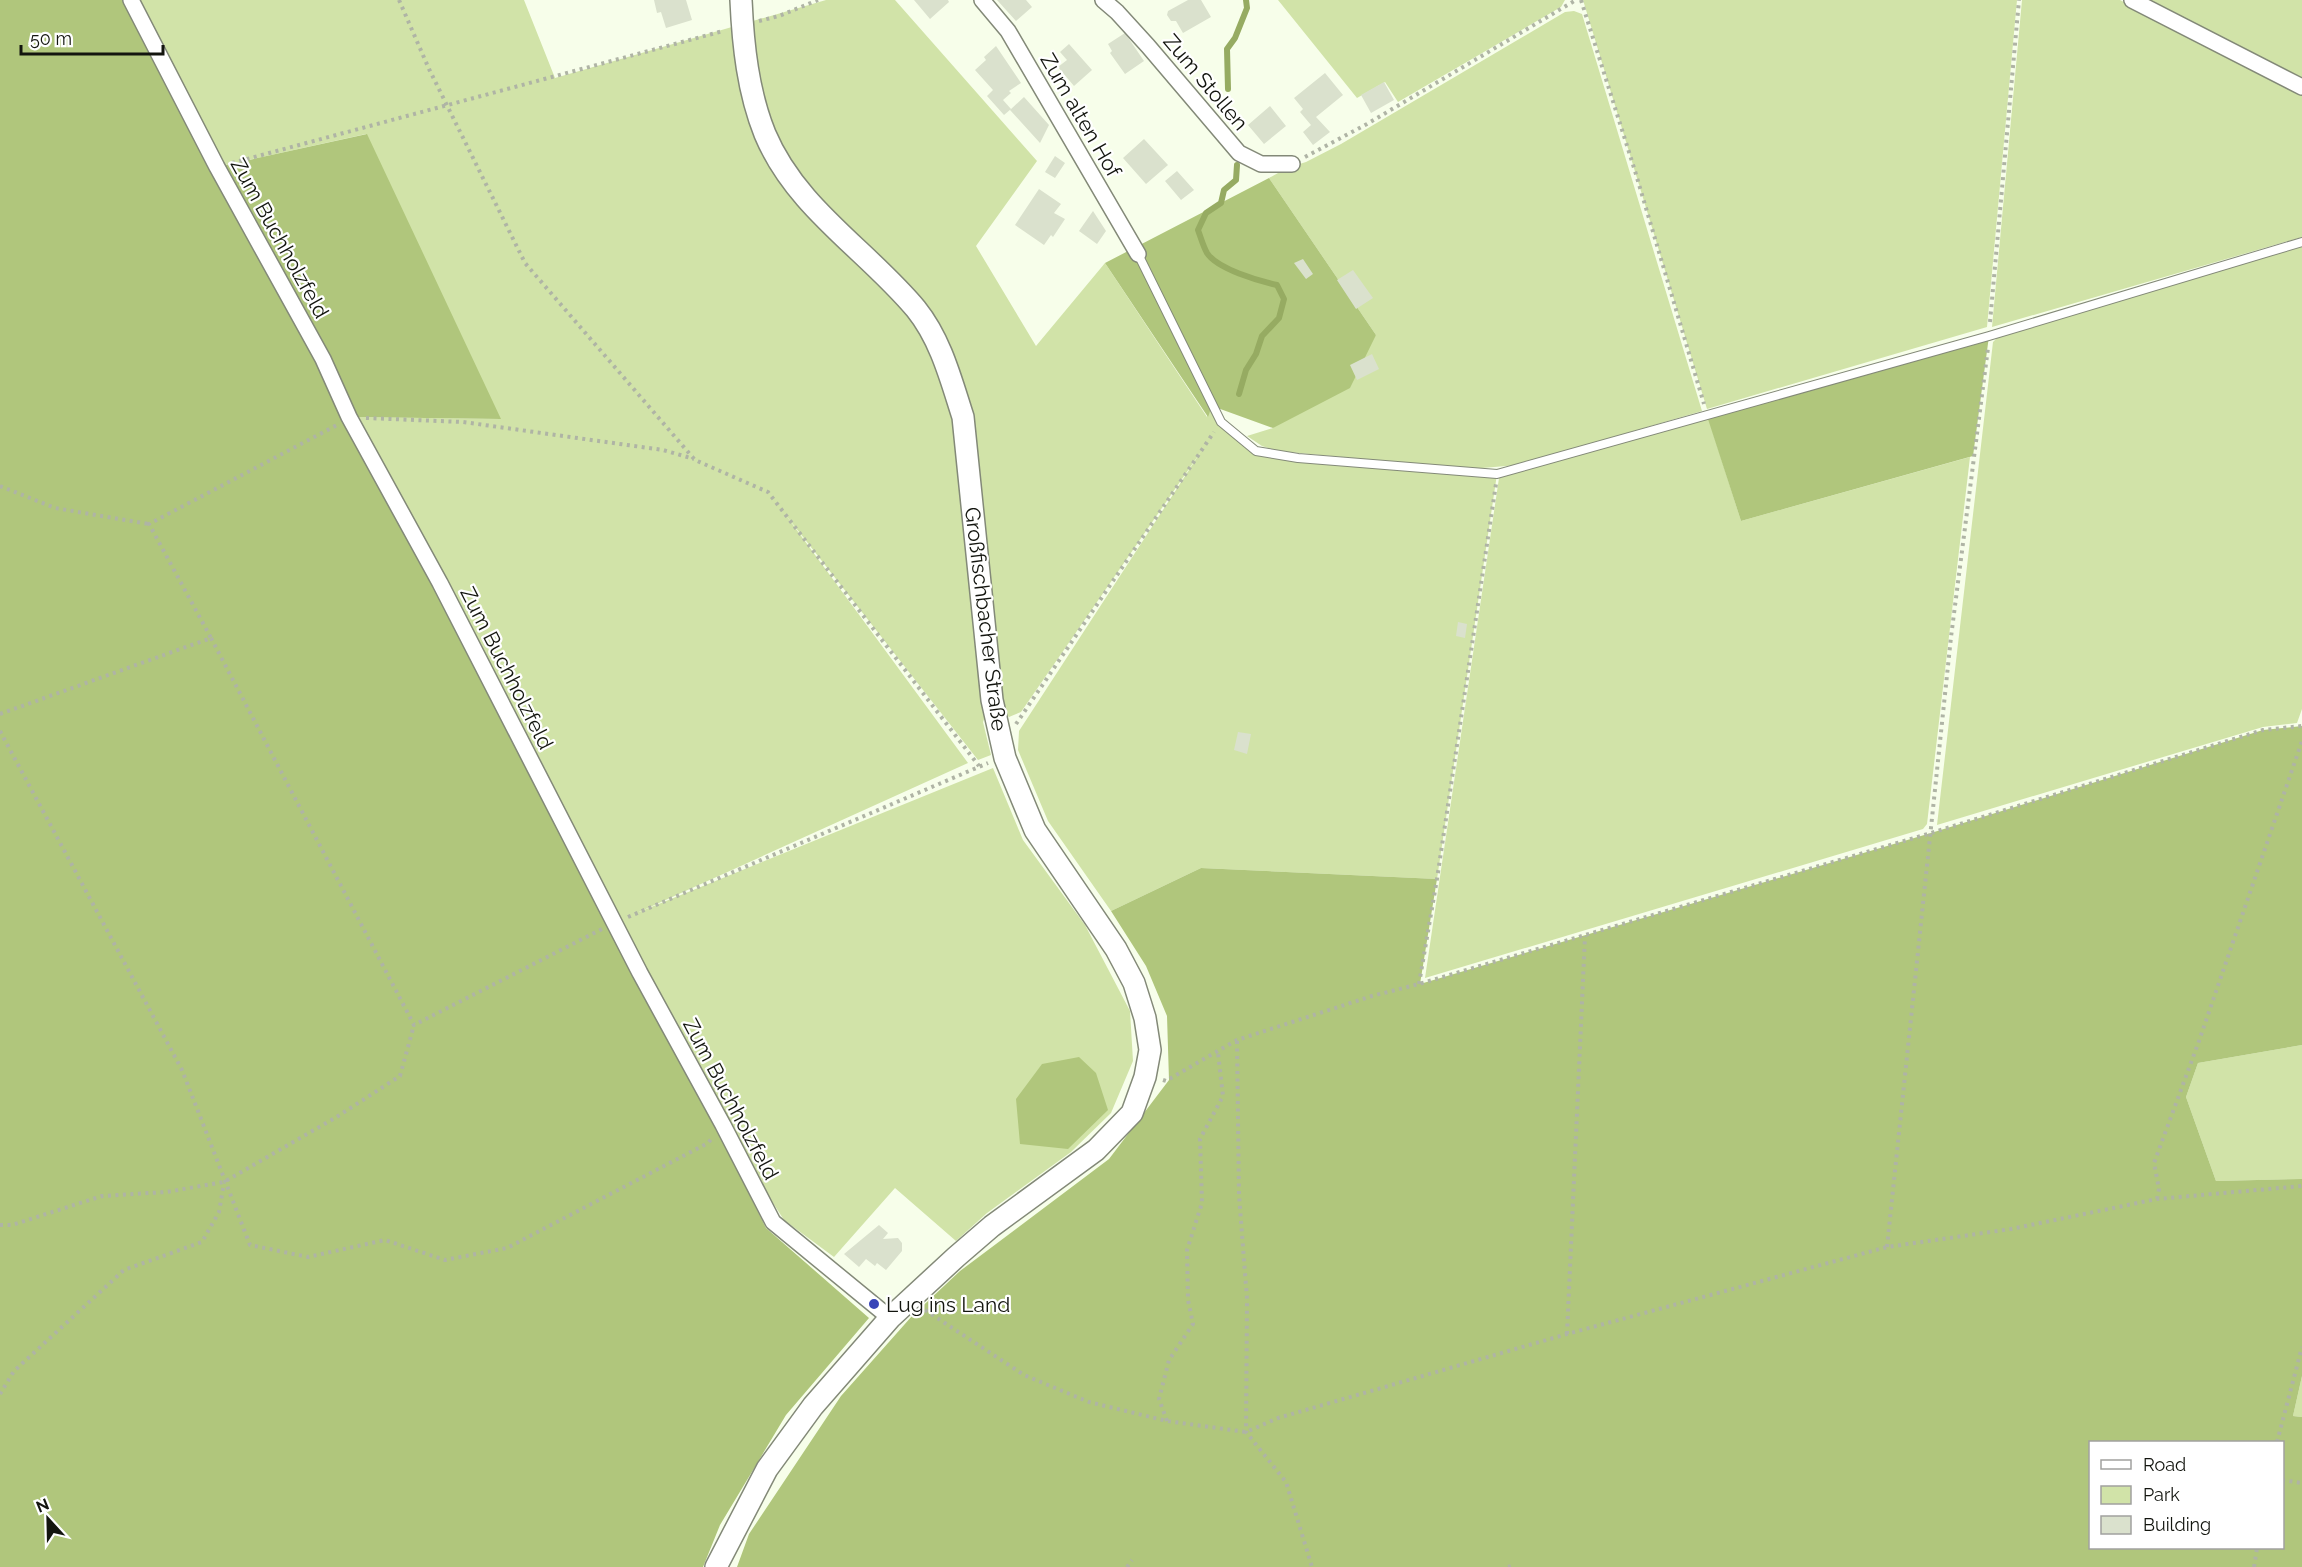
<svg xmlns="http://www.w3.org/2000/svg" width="2302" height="1567" font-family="Raleway,sans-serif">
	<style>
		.green { fill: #d1e3a8 }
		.forest { fill: #b0c67c; fill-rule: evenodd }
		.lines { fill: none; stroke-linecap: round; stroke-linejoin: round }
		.stream { stroke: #96ab62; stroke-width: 6 }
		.building { fill: #dae1cd }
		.lane-casing { stroke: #838978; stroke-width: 10 }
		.street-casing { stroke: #838978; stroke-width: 18 }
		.secondary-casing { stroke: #838978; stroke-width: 24 }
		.path { stroke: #afb4a5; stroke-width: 4; stroke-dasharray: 3 4.5; stroke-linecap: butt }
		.lane { stroke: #fff; stroke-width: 8 }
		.street { stroke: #fff; stroke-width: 15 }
		.secondary { stroke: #fff; stroke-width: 21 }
		.poi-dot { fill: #3845b8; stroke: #fff; stroke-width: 2 }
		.labels { text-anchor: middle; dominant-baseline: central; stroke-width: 4.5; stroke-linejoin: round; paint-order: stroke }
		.street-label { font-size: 21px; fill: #13150f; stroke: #fff }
		.poi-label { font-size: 21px; fill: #13150f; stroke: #fff; text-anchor: start }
	</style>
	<rect width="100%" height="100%" fill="#f7feea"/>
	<path class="green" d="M131,0H524L555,78L826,0H895L1037,161L976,246L1036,346L1105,263L1207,417L1212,406L1221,422L1256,451L1497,474L1437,879L1201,868L1111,911L1048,821L1018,750L1019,731L1202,450L1021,712L1009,717L991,700L983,722L991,755L978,760L785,514L968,763L639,912L993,768L1023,840L1085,925L1130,1011L1133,1061L1111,1113L1071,1152L987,1213L956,1241L895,1188L834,1257L784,1220L723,1125L349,417L500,419L366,134L217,167Z
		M1278,0H1565L1561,7L1398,102L1385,82L1357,98Z
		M1583,0H2017L1987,327L1707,409Z
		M2022,0H2120L2302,93V237L1992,327Z
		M2147,0H2302V79Z
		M1574,11L1582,14L1702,411L1518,465L1470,469L1278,451L1262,446L1247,436L1273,428L1376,335L1269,178L1287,168L1306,162L1341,144L1565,12Z
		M2302,246V709L2297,723L2263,727L1937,825L1993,342L1998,337Z
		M1708,417L1741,521L1970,457L1927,824L1923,829L1425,978L1499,478Z
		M2302,1045V1179L2216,1181L2186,1097L2198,1063Z
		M2302,1376V1417L2293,1416Z"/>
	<path class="forest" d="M0,0H132L217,167L367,134L501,419L350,417L640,973L766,1228L869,1318L786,1415L720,1525L703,1567H0Z
		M1269,178L1376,335L1350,388L1273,428L1212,406L1208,417L1105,263Z
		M1989,336L1973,456L1741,521L1707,416Z
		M2302,726V1045L2198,1063L2186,1097L2216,1181L2302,1179V1376L2293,1416L2302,1417V1567H737L749,1534L841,1396L912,1316L960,1271L1109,1159L1169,1080L1167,1016L1146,966L1111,911L1201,868L1437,879L1420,984L1931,833L2263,730ZM2090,1442H2282V1548H2090Z
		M1079,1057L1096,1073L1108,1110L1068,1149L1020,1144L1016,1099L1042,1064Z"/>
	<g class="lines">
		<path class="stream" d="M1228,89L1227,49L1235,38L1247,8L1246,0
			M1237,165L1236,180L1224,190L1221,203L1206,213L1198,230C1201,238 1203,246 1207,253C1217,269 1259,281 1277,285L1284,299L1279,318L1262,336L1256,354L1246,370L1239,394"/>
	</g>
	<path class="building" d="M654,0H686L692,20L666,28L661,12L657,13Z
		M914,0H948L949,2L930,19Z
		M997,0H1026L1032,7L1016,21Z
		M1188,0H1201L1211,17L1183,33L1176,21H1171L1167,15L1168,11Z
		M1125,33L1144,61L1125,74L1110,53L1112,51L1108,44Z
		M1069,44L1092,70L1074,86L1058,67L1067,60L1060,52Z
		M996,46L1021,83L1009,91L1011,93L1003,100L1011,109L1004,115L987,96L993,90L975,70L986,60L984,57Z
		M1325,73L1343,95L1316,117L1330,132L1313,145L1303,132L1311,125L1300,112L1303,109L1294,98Z
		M1384,82L1394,100L1371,113L1361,95Z
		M1024,97L1049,125L1040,143L1010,110Z
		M1270,106L1286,126L1264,144L1248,125Z
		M1144,139L1168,165L1146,184L1123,158Z
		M1055,156L1065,163L1055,178L1045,172Z
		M1177,171L1194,190L1181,200L1165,181Z
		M1039,189L1061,204L1054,213L1065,219L1053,237L1051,235L1044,245L1015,225Z
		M1093,211L1106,231L1097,244L1079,231Z
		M1303,259L1313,274L1306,279L1294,263Z
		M1353,270L1373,298L1356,309L1337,280Z
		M1372,354L1379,369L1357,380L1350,365Z
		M1458,622L1467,624L1465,638L1456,636Z
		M1238,732L1251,734L1247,754L1234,750Z
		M879,1225L888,1233L883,1239L898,1238L902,1243V1251L886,1270L877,1263L875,1266L866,1259L859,1267L844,1254Z"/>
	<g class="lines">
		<g class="lane-casing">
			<path id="lane" d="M1138,254L1221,422L1256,451L1298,458L1497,474L1989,336L2302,242"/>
		</g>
		<g class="street-casing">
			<path id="street" d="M131,0L217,167L323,359L349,417L440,583L640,973L723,1125L773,1222L890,1318
				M982,0L1008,31L1138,254
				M1103,0L1117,12L1148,46L1239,153L1261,164H1292
				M2132,0L2302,87"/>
		</g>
		<g class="secondary-casing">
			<path id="secondary" d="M716,1567L767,1469L813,1406L890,1318L956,1257L992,1226L1096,1150L1132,1113L1145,1077L1150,1050L1145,1018L1134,983L1116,949L1035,830L1005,758L992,700L963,417C951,380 941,340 916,309C867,250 796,208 765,134C748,92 743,45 741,0"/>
		</g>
		<path class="path" d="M399,0L429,69L525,263L695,460L768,492L979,766
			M1581,0L1635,171L1704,404
			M759,21L779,16L818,0
			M1305,157L1367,124L1576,0
			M232,163L723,31
			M1990,322L2019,0
			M366,418L463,422L663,450L694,459
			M0,486L55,508L149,524
			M211,638L414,1025L602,929
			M0,714L211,638L149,524L337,425
			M1016,724L1214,432
			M0,731L182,1070L250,1245L308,1257L385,1240L445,1260L507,1248L708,1143L713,1137
			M628,917L988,763
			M1419,984L1437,879L1496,484
			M1237,1041L1239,1195L1247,1299L1246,1432L1286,1482L1312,1567
			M1163,1080L1166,1081L1237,1040L1372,996L1419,984L1931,833L2263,730L2302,726
			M2157,1199L2159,1189L2154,1163L2199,1041L2302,741
			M0,1225H12L102,1196L166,1192L224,1182L335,1118L400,1076L414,1025
			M1887,1247L1951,637L1988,348
			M925,1310L1024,1375L1089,1402L1167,1421L1246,1432L1278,1418L1567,1334L1887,1247L2011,1229L2157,1199L2302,1186
			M1567,1334L1585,936
			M0,1394L14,1371L124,1270L202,1242L219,1212L224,1183
			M1167,1421L1159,1399L1169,1360L1193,1324L1188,1300L1187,1250L1202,1203L1200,1139L1223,1096L1218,1053
			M2277,1442L2302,1347
			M2282,1480L2302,1483
			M1127,1567L1132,1560
			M1508,1567L1511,1566
			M2254,1567L2257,1548"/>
		<use href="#lane" class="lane"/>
		<use href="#street" class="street"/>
		<use href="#secondary" class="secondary"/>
	</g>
	<circle class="poi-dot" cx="874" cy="1304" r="6"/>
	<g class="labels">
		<g class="street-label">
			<text transform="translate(1206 82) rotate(50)">Zum Stollen</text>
			<text transform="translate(1081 115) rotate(60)">Zum alten Hof</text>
			<text transform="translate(280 238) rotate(61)">Zum Buchholzfeld</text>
			<text transform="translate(986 619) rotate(83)">Großfischbacher Straße</text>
			<text transform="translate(507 668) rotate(63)">Zum Buchholzfeld</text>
			<text transform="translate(731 1099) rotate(62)">Zum Buchholzfeld</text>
		</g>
		<g class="poi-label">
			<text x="886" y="1304">Lug ins Land</text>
		</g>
	</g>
	<rect x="2089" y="1441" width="195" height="108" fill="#ffffff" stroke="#a1a19f" stroke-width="1.5"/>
	<rect x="2101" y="1460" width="30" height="9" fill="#ffffff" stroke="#a1a19f" stroke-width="1.5"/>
	<text x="2143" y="1471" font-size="18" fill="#13150f">Road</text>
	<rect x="2101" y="1486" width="30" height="18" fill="#d1e3a8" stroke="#a1a19f" stroke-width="1.5"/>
	<text x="2143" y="1501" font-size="18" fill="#13150f">Park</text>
	<rect x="2101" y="1516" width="30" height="18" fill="#dae1cd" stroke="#a1a19f" stroke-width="1.5"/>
	<text x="2143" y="1531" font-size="18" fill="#13150f">Building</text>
	<g transform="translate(48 1519) rotate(338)" stroke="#ffffff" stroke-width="4.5" paint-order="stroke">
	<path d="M0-4.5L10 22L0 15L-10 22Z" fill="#13150f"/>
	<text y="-9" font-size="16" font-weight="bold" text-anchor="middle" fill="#13150f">N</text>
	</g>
	<path d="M21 45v9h142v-9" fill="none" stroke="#13150f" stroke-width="3"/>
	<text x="30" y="45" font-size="18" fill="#13150f" stroke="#ffffff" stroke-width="4.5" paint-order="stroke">50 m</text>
</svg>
